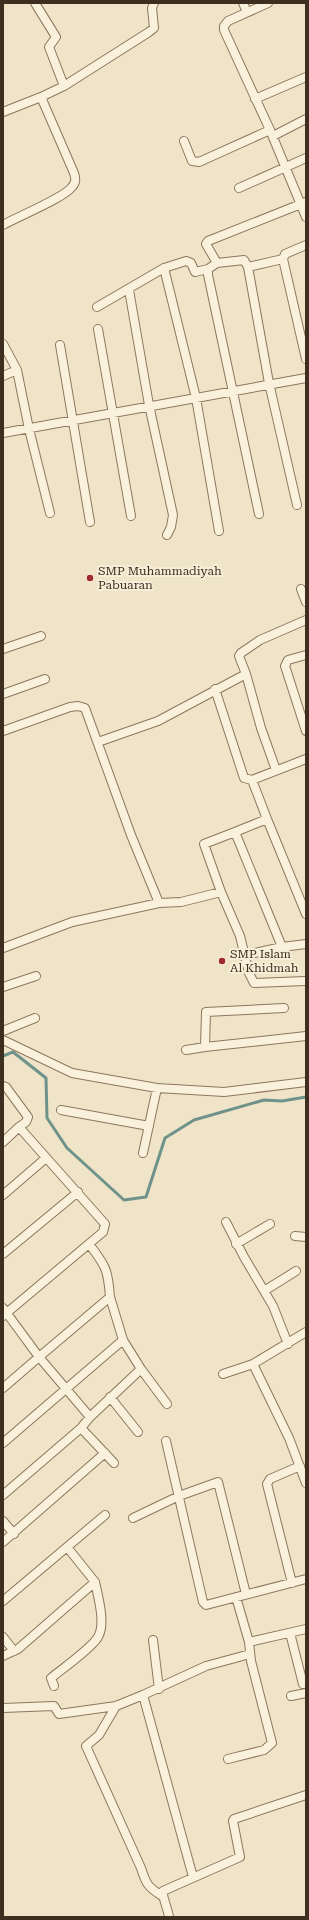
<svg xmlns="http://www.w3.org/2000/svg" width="309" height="1920" font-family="'Roboto Serif',serif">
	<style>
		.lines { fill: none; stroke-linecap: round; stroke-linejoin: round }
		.stream { stroke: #6f938a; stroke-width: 3 }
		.street-casing { stroke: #8d765c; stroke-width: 10 }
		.street { stroke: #faf1dc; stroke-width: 8 }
		.poi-dot { fill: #9e2a2b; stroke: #f7eed8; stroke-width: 1.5 }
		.labels { text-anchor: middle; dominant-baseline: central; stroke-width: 4; stroke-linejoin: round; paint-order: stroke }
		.poi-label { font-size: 12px; fill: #3d2e20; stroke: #f7eed8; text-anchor: start }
	</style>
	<rect width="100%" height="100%" fill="#f0e4c8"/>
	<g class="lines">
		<path class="stream" d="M3,1056L13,1052L46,1078L47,1118L67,1148L124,1200L146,1197L165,1138L194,1120L264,1100L282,1101L306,1097"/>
		<g class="street-casing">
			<path id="street" d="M35,3L56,37L49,47L64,86
				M243,3L247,12
				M268,3L228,21L224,26V30L270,130L306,217
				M255,99L306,77
				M3,112L41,97
				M273,136L306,119
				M184,141L192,161L199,162L270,130
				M239,188L306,158
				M3,225C17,217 63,198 71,188C76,183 76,179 74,173L41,97L64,86L149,32L154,28L152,8L154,3
				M283,259L306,359
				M217,263L244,260L248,267L269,383L297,505
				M248,267L283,259L285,254L306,245
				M164,268L196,398L219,531
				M129,290L149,405L173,515L171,527L167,535
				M97,307L164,268L186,261L191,263L195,272L208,269
				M98,329L131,516
				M3,344L17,370
				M60,345L90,522
				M3,376L17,370L29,429L50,513
				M3,433L306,378
				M259,514L208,275V269L217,263L206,244L208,241L306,202
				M301,589L306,602
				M3,649L41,636
				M306,655L288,660L285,666L306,731
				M215,689L243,775L244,778L252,780
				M3,694L45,679
				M3,731L70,707L78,706L85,708L131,835L159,903L181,902L221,892L240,936L249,973L254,983L306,981
				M98,742L158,721L246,674
				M276,770L261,728L246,674L239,656L241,653L260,640L306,620
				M252,780L267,819L235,832L282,947
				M252,780L306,759
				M267,819L306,914
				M221,892L204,844L235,832
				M3,948L72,922L159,903
				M246,955L282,947L306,944
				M3,987L36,976
				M284,1008L206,1012L205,1047L306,1036
				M3,1031L35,1018
				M3,1040L72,1073L157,1088L224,1092L306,1082
				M186,1050L205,1047
				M3,1086L6,1087L28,1117L26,1122L19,1127L105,1224L103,1232L3,1316
				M61,1110L149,1126
				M3,1142L19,1127
				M143,1153L157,1088
				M3,1195L46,1158
				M226,1222L244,1257L273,1306L288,1344
				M295,1236L306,1237
				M236,1244L270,1224
				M3,1254L78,1192
				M264,1291L296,1271
				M110,1297L123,1340
				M3,1308L39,1357L3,1388
				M253,1364L289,1438L306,1483
				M141,1369L167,1404
				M223,1374L253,1364L306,1332
				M110,1397L138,1432
				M81,1428L114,1463
				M166,1441L203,1602L206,1605L306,1579
				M3,1443L123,1340L141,1369L90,1417
				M3,1495L81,1428L90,1417L39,1357L110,1297C108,1270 106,1266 89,1244
				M133,1518L179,1496L218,1482L246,1594
				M3,1521L14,1534
				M3,1542L105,1453
				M292,1583L267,1484L270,1479L300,1466
				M3,1601L105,1515
				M290,1633L303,1684
				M3,1637L14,1651
				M153,1640L159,1689
				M249,1642L306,1629
				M3,1656L18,1649L95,1582L67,1547
				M54,1686L51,1678C62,1669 92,1648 98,1637C106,1624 98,1596 95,1582
				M291,1696L306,1693
				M116,1706L99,1735L86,1746L141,1868C146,1884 148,1887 162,1896
				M3,1708L54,1706L59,1714L116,1706L143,1695
				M228,1759L264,1750L272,1743L251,1661L249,1642L236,1597
				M193,1877L143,1695L206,1666L250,1654
				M169,1917C168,1909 162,1897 163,1891L240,1857L233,1821L234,1819L306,1795"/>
		</g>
		<use href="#street" class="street"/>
	</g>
	<g class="poi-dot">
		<circle cx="90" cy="578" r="4"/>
		<circle cx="222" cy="961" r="4"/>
	</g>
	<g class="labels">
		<g class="poi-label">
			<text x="98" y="571">SMP Muhammadiyah<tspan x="98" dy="14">Pabuaran</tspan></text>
			<text x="230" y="954">SMP Islam<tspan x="230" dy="14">Al Khidmah</tspan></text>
		</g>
	</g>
	<rect width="309" height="1920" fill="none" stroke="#3d2e20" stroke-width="8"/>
</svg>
